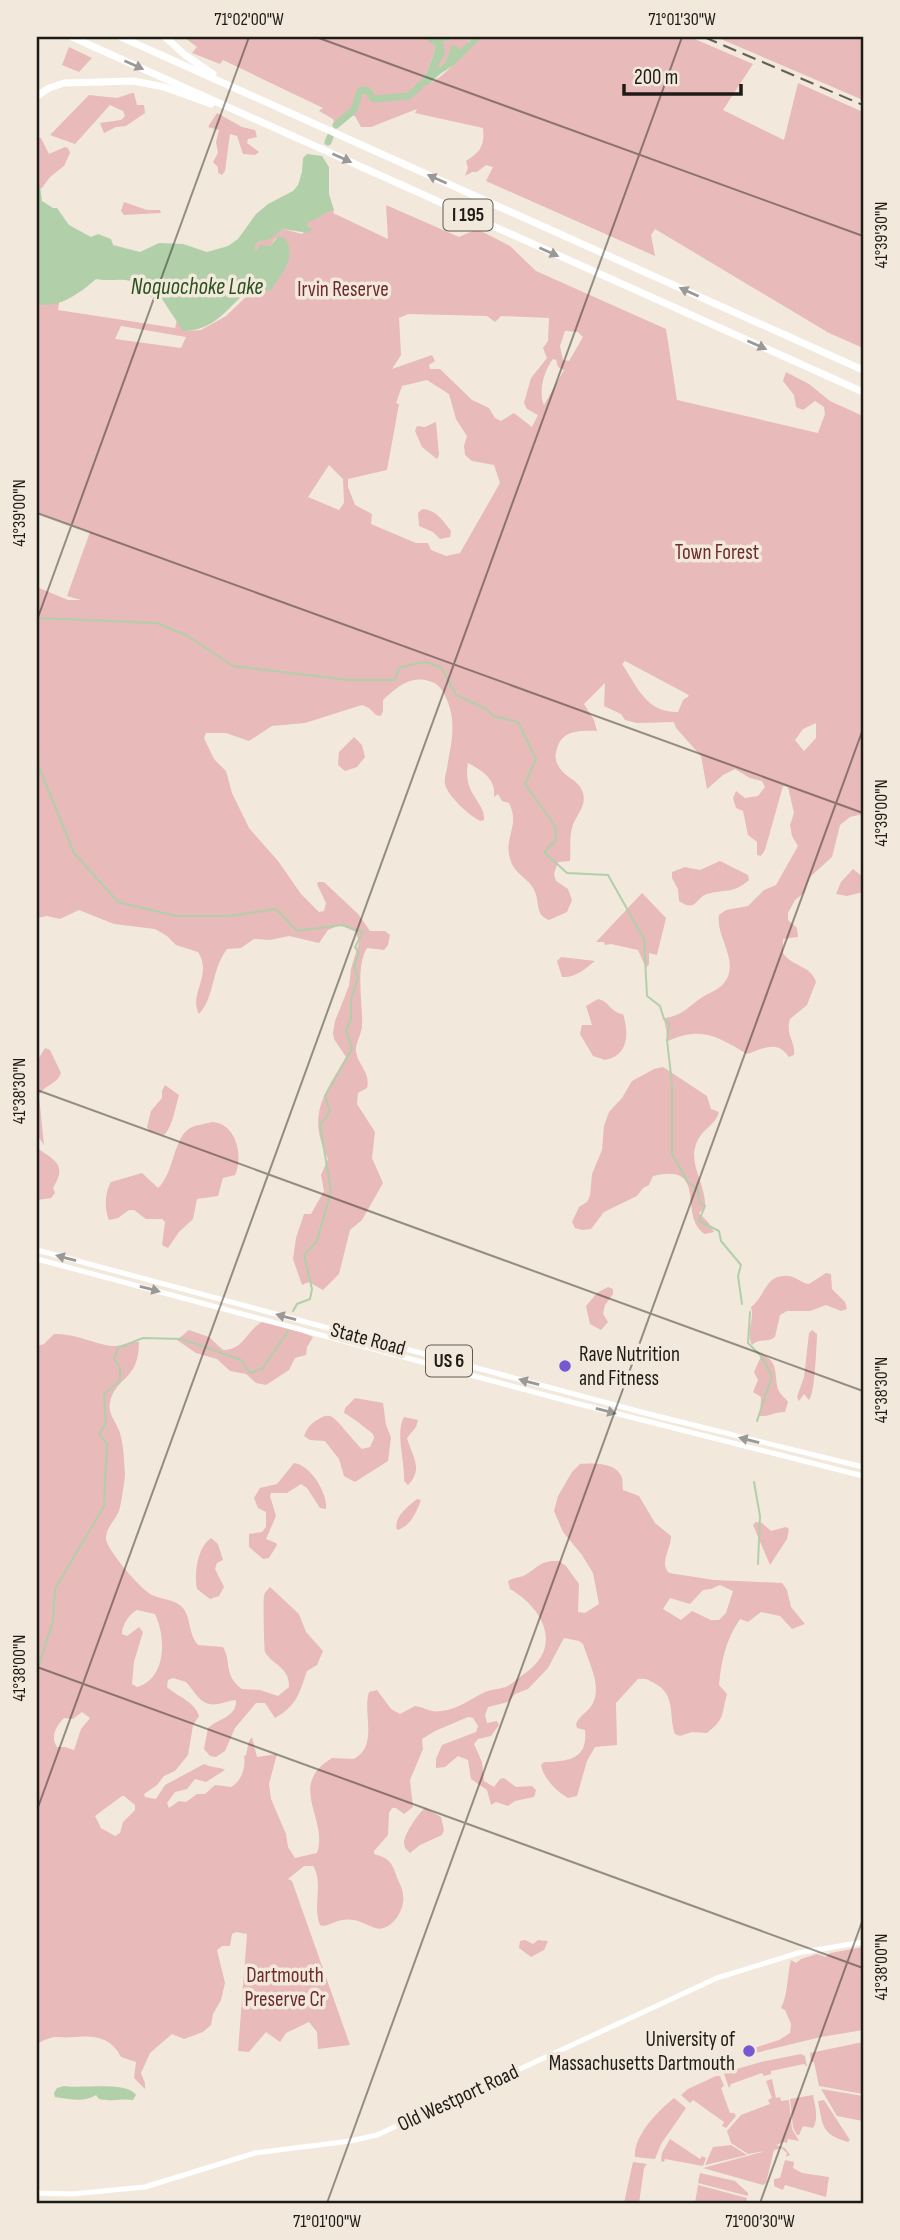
<svg xmlns="http://www.w3.org/2000/svg" width="900" height="2240" font-family="'Sofia Sans Condensed',sans-serif">
	<style>
		.green { fill: #e8bab9; fill-rule: evenodd }
		.water { fill: #b1d0a9 }
		.lines { fill: none; stroke-linecap: round; stroke-linejoin: round }
		.stream { stroke: #b1d0a9; stroke-width: 2 }
		.river { stroke: #b1d0a9; stroke-width: 7 }
		.secondary { stroke: #fff; stroke-width: 5 }
		.primary { stroke: #fff; stroke-width: 5 }
		.motorway { stroke: #fff; stroke-width: 7 }
		.rail { stroke: #645f57; stroke-width: 2; stroke-dasharray: 14 7; stroke-linecap: butt }
		.oneway { fill: #9a9997 }
		.ticks { fill: none; stroke: #1f1c17; stroke-width: 2; stroke-opacity: 0.45 }
		.poi-dot { fill: #7658d2; stroke: #f2e9dc; stroke-width: 2.5 }
		.labels { text-anchor: middle; dominant-baseline: central; stroke-width: 7; stroke-linejoin: round; paint-order: stroke }
		.shield { fill: #f2e9dc; stroke: #5e5a52; stroke-width: 2 }
		.shield-label { font-size: 19px; font-weight: bold; fill: #1f1c17 }
		.park-label { font-size: 21px; fill: #6c2c2e; stroke: #f2e9dc }
		.street-label { font-size: 21px; fill: #1f1c17; stroke: #f2e9dc }
		.poi-label { font-size: 21px; fill: #1f1c17; stroke: #f2e9dc; text-anchor: start }
		.water-label { font-size: 23px; font-style: italic; fill: #29511d; stroke: #f2e9dc }
		.neatline { fill: none; stroke: #1f1c17; stroke-width: 2.5 }
		.ticks-label { font-size: 18px; text-anchor: middle; fill: #1f1c17 }
	</style>
	<rect width="100%" height="100%" fill="#f2e9dc"/>
	<path class="green" d="M184,37H427L434,45L435,50L423,83L425,85C448,77 462,52 481,37H690L753,64L723,110L784,140L798,83L863,112V348L829,333L655,229L651,235L655,256L486,181L493,167L486,165L477,172H472L465,176L468,168L466,161C480,152 485,146 483,128L415,113L417,109L371,127H361L355,116L351,115L335,125L333,119L319,111L323,108L223,60L220,64L192,53L197,47Z
		M460,37H478L469,41L464,48L450,52L446,61L440,67H433L443,42Z
		M716,37H863V100Z
		M69,47L92,58L79,72L62,65Z
		M132,93H134L137,105H144L145,113L126,126L116,127L104,133L100,123L121,120L125,116L123,111L110,105L75,144L50,135L89,95L117,98Z
		M217,113L242,127L255,130L257,137L248,139L247,143L259,152L255,155L243,154L237,136L230,134L225,171L222,175L218,173V167L213,162L218,153L216,142L219,130L208,127Z
		M37,137L41,138L49,154L65,147L68,148L70,153L64,166L50,177L41,189L37,185Z
		M124,202L147,210H160L161,213L124,215L121,211Z
		M386,205L459,237L477,229L510,246L536,271L666,329L677,400L818,433L825,414L824,407L815,401L803,410L796,407L794,395L783,381L786,372L809,384L830,401L863,416V814L850,817L840,825L832,857L810,877L804,893L795,900L788,913V920L797,928L798,937L783,939V953C792,967 811,965 816,982L807,1005L790,1019C785,1035 796,1042 794,1055L789,1057C777,1039 763,1049 747,1054C717,1036 701,1026 668,1041L664,1018C682,1016 688,1007 701,998C708,993 719,990 724,983C741,962 715,936 719,915L726,910L748,906L764,890L776,885L798,846L792,836L790,825L794,813L788,787L783,786L765,850L761,856L757,855V842L748,835L743,811L736,808L733,798L736,791L745,798L758,796L765,787L762,781L750,778L735,769L723,775L707,789L701,756L676,728L674,722L637,723L625,720L621,714L604,706L605,683L584,704L594,720L597,731C581,730 561,730 557,749C555,754 555,761 558,765C563,777 580,780 583,793C587,807 575,816 572,828C569,839 571,850 570,861L558,862L554,874L556,881L568,889L572,900L567,912L549,920C535,915 540,904 535,892C531,880 516,875 511,862C502,837 521,827 509,803L502,801L498,794L494,797C496,779 483,771 468,763C462,795 486,802 484,820L481,821C471,818 446,794 445,784C444,779 446,773 447,768C451,743 457,724 447,700C443,690 439,684 429,681C410,675 396,688 383,700V711L381,716L376,715L369,708L362,705L305,723L272,726L249,741L226,733H206L204,738L214,759L226,771L232,793L249,828L278,861L301,894L319,912L324,911L326,903L317,884L318,882H324L358,914L370,931H385L390,935L388,945L384,950L367,948C355,968 363,1002 362,1025C362,1034 355,1043 356,1052C358,1065 371,1073 367,1088L358,1093L357,1104L375,1132L372,1158L383,1183L362,1220L350,1230L339,1274L323,1290L309,1282L302,1285L293,1259L296,1238L304,1214H311L324,1191L321,1175L328,1159C307,1115 323,1096 346,1057L334,1039L333,1033L335,1021L349,986L351,969L359,942L356,932L340,925L328,930L319,943L289,936L270,940L254,939L241,948L227,949C211,970 215,997 199,1014C188,995 213,975 198,952L176,945L167,936L155,929L114,924L79,910L60,919L47,916L37,918V587L68,600H81L67,596L90,532L37,512V303L60,298L58,310L175,328L177,320L188,331L201,330L226,316L249,294L275,284L287,265L276,238L270,246L260,247L255,251V245L258,242L269,239L283,229L302,234L310,227L307,225V222L331,210H334L333,213L388,239ZM408,314L487,316L495,322L501,316L549,318L548,341L543,348L547,358L531,378L524,403L527,409L538,415L532,427L514,413L501,421L495,418L489,408L472,400L440,369H430L429,365L435,361L432,355L392,369L401,355L399,318ZM121,326L186,337L181,348L115,339ZM565,331L578,332L583,337L569,361L563,360L560,346ZM553,359L556,360L558,367L564,370L544,405C538,392 544,370 553,359ZM427,380L449,394L456,419L467,436L464,446L465,455L472,461L494,465L500,483L460,553L446,556L431,550L428,543H416L371,524L372,514L355,505L348,487V479L387,470L399,404L396,403L402,386ZM329,465L343,479L344,503L339,510L308,497ZM625,661L687,694L689,696L683,700L678,712C646,713 637,686 622,664ZM816,723V738L804,751L795,740L803,729Z
		M436,422L439,455L437,459L422,447L415,431L417,426L425,427Z
		M422,509C437,510 443,521 451,531L450,537L440,539L433,532L419,526L418,513Z
		M354,737L362,745L365,757L357,767L345,771L338,765L339,752Z
		M720,861L748,875L749,880C733,894 725,889 707,894C695,898 696,913 679,901L678,889L672,878V872L685,867L700,870Z
		M853,869L863,877V892L847,896L836,894L841,882Z
		M642,893L666,918L657,955L649,953V964L646,968L638,950L611,944L605,945L604,942H596Z
		M561,957L595,961C585,969 575,978 562,977L557,961Z
		M598,999C609,1001 611,1013 623,1014C629,1032 629,1056 605,1060L593,1056L580,1034L582,1025H592L586,1006Z
		M45,1048L50,1050L61,1073C57,1085 43,1085 39,1096L44,1145L37,1135V1061Z
		M663,1067L707,1096L711,1109L719,1112C715,1127 700,1128 695,1148C690,1166 707,1188 705,1208L699,1213L708,1222L714,1232L705,1234C677,1216 710,1162 653,1176L649,1185L643,1188L637,1196L604,1212L591,1229L582,1230L575,1228L572,1222L579,1207L587,1202L590,1196L592,1174L602,1150L604,1126L609,1112L622,1098L632,1081L654,1069Z
		M165,1085L179,1095C175,1108 173,1126 164,1135L149,1131L147,1127L151,1111L162,1098V1091Z
		M212,1122C236,1123 244,1156 235,1175L223,1178L218,1196L197,1199L193,1219L179,1232L168,1248L162,1245L165,1222L162,1219H146L134,1210H129L118,1218L109,1220C104,1209 105,1192 111,1182L142,1173L158,1188C174,1174 173,1138 190,1128C196,1125 205,1124 212,1122Z
		M37,1148C54,1160 68,1164 53,1188L55,1193L51,1198L37,1200Z
		M826,1273L831,1274L832,1289L845,1302L847,1309L841,1311L826,1305L810,1311H787L780,1315L775,1337C767,1343 759,1338 752,1345C745,1332 755,1320 751,1307C766,1296 765,1274 788,1276C797,1277 801,1283 809,1284Z
		M608,1287L613,1289V1294L605,1305L603,1314L608,1322L601,1330L590,1324L586,1306L597,1293Z
		M262,1322L289,1327L313,1337L307,1347L306,1355L295,1358L289,1370L266,1385L256,1383L246,1374L230,1371L217,1359L196,1353L177,1340L189,1330L209,1337L223,1350C243,1351 247,1330 262,1322Z
		M812,1330L817,1334V1338C816,1350 815,1394 809,1400L804,1394L799,1401L797,1397L804,1377L809,1333Z
		M54,1334C74,1333 92,1343 111,1346C120,1347 129,1341 139,1342C139,1381 116,1376 110,1402C107,1415 119,1424 121,1437C124,1449 124,1462 125,1474C125,1479 121,1506 119,1511C115,1521 106,1527 106,1539C107,1550 141,1590 152,1595C162,1600 173,1599 181,1606C192,1616 187,1632 198,1645L223,1647C232,1663 223,1675 242,1689L260,1690L278,1696L289,1687C290,1667 272,1665 265,1652C264,1648 263,1601 264,1596C265,1591 267,1591 270,1587L299,1614L306,1632L323,1651L317,1665L307,1671C299,1693 298,1705 275,1718L265,1703H256L235,1728L225,1751L216,1757L210,1756L204,1749L208,1728C218,1719 237,1717 236,1700C230,1700 225,1703 218,1704C201,1707 196,1693 186,1682L173,1678L168,1680L167,1687C178,1697 194,1701 199,1716L193,1725L188,1755L175,1771L164,1776L157,1785L144,1794L145,1797L156,1799L165,1785L204,1764C212,1768 221,1767 225,1770L206,1782L195,1779L187,1789L175,1792L167,1803L169,1808L179,1801L186,1802L197,1794H205L215,1785L231,1787C242,1781 246,1767 244,1756L246,1755L249,1741L252,1737L257,1757L277,1754L269,1784L271,1799L286,1834L288,1847L295,1858L317,1853C329,1818 286,1786 332,1758L354,1759C379,1745 362,1713 369,1692L377,1690L391,1709L400,1714L415,1706C424,1707 431,1713 441,1711C459,1709 470,1699 485,1692C492,1689 499,1689 506,1687C512,1684 518,1678 524,1674C564,1647 543,1608 510,1589L508,1581C514,1577 519,1578 525,1575C539,1567 540,1560 559,1561L566,1566L579,1584L578,1612L585,1613L599,1604L593,1573L582,1555L563,1532L554,1511L558,1496L572,1472L580,1464C592,1463 617,1462 622,1478C623,1482 622,1486 623,1490L639,1496L655,1523L671,1536C671,1549 659,1563 669,1573L714,1580L782,1583L787,1590L791,1607L805,1624L792,1629L780,1616L761,1612L748,1622L740,1619C726,1639 721,1662 719,1685L727,1694C721,1715 726,1718 707,1733L692,1732L680,1736L675,1734C668,1715 677,1695 654,1683C648,1679 645,1678 638,1679L616,1703L617,1745L595,1747L587,1761L577,1796L568,1798C557,1792 543,1778 541,1765L544,1762C568,1761 588,1760 585,1730L577,1728L576,1724C579,1715 589,1712 593,1703C602,1685 588,1661 583,1644L579,1641L564,1638L548,1668L528,1689L515,1694L508,1702L488,1707L485,1715L487,1723L497,1721L499,1725L491,1736L478,1739L474,1744L482,1762L484,1781L494,1787L500,1779L504,1778L516,1787L532,1786L536,1790L534,1797L515,1801L508,1806L496,1802L491,1805L487,1790L471,1779L468,1760L458,1756L445,1767L436,1768V1759L442,1745L476,1732L478,1726L473,1718L468,1717L435,1731L422,1739L423,1749L410,1780L413,1807L404,1814L396,1808H392L389,1813L388,1835L374,1851V1854C391,1859 392,1863 398,1880C400,1884 403,1890 403,1895C406,1909 391,1933 375,1928C364,1924 356,1918 344,1920C337,1920 330,1925 323,1926L320,1925C312,1906 324,1883 313,1866H304L288,1879L292,1881L350,2045L318,2049L317,2032L309,2022L286,2033L280,2042L266,2032L249,2052L238,2051L247,1934L236,1932L232,1934L230,1946H222L217,1950L225,1983L221,2000L213,2014L211,2025L203,2032L184,2039L172,2034L150,2053L141,2073L145,2083V2089L134,2078L136,2062L121,2057C112,2038 95,2035 74,2037C54,2039 58,2033 37,2044V1346L44,1344ZM720,1585L733,1591L726,1613L719,1620H711L692,1611L681,1620L663,1609L670,1598L690,1604L703,1590L711,1589ZM137,1610L155,1614C166,1637 167,1678 137,1687L132,1684L134,1662L143,1632L139,1627L127,1636L122,1634C122,1625 129,1614 137,1610ZM82,1712L90,1718L81,1729L74,1750L65,1747H57C50,1737 56,1726 64,1718L73,1719ZM122,1796H124L135,1805V1810L123,1822L120,1833L115,1836L101,1828L95,1816Z
		M762,1354C779,1362 774,1374 778,1389C780,1395 785,1397 788,1402L785,1412C776,1411 769,1417 760,1416L761,1397L753,1392L758,1380L754,1372Z
		M355,1398L383,1403L386,1425L391,1437L388,1461L355,1482L344,1476L339,1459L325,1441L310,1440L304,1436C307,1428 311,1423 319,1419C322,1417 325,1415 330,1416C336,1417 355,1443 362,1449L370,1447L374,1438L373,1434C363,1426 355,1419 344,1413L345,1408Z
		M404,1417L418,1420L416,1427L407,1438C412,1456 424,1469 408,1485L404,1481C405,1461 395,1432 404,1417Z
		M294,1463C311,1465 328,1494 326,1509L320,1508L307,1488L301,1484L287,1493H271L270,1496L276,1516L266,1539L276,1543L277,1545L269,1558L263,1559L249,1547V1534L262,1532L266,1527V1512L258,1508L254,1498L260,1488L277,1484Z
		M417,1499L421,1500C416,1513 411,1526 397,1530C393,1518 407,1507 417,1499Z
		M756,1522L762,1523L771,1531L786,1527L789,1529L787,1539L770,1565L753,1525Z
		M211,1538L218,1544L223,1560L217,1563L215,1569L224,1587L219,1596L210,1599L197,1589C194,1573 197,1548 211,1538Z
		M425,1808L441,1817L444,1830L442,1835L420,1845L410,1853C406,1849 405,1849 404,1843C403,1836 419,1812 425,1808Z
		M525,1940L533,1944L538,1940L548,1941L544,1950L531,1957L519,1948L520,1941Z
		M863,1947V2030L821,2037L743,2056L745,2051L779,2040L790,2033L791,2024L785,2010L781,2008C788,1995 787,1975 791,1960L796,1963L801,1959L817,1954L826,1957L830,1953Z
		M863,2042V2094L819,2086L814,2062H811L810,2053Z
		M801,2054L805,2056L807,2067L804,2064L771,2071V2074L764,2076L762,2073L731,2084L729,2088L724,2074L726,2072L761,2062Z
		M716,2076H720L724,2086L721,2088L730,2113H734L736,2116L726,2128L722,2126L724,2122L693,2100L690,2103L681,2095L688,2089Z
		M772,2079L776,2098L780,2097L781,2101L789,2100L792,2129L799,2141L788,2139L787,2143L784,2142L776,2145L785,2148L790,2155L786,2157L787,2153L781,2148L774,2150L766,2183L763,2185L703,2168L766,2151L748,2154L731,2143L727,2131L741,2115L770,2104L768,2100L772,2098L766,2081Z
		M821,2089L863,2096L861,2119L863,2121L837,2116Z
		M813,2095C815,2106 819,2118 813,2128L803,2126L799,2135H797L793,2128L790,2099Z
		M674,2098L686,2108L661,2144L655,2159L635,2157C633,2136 658,2111 674,2098Z
		M824,2100L850,2140L848,2142C821,2134 823,2126 818,2101Z
		M670,2139L700,2159L702,2156L706,2158L703,2166L665,2159L664,2162L661,2161L662,2153Z
		M731,2145L747,2155L705,2165L713,2147Z
		M785,2160L794,2162L793,2168L802,2173L829,2177L826,2197L785,2185L783,2190L774,2186V2179L780,2178Z
		M633,2162L647,2164L644,2168L639,2203H624Z
		M700,2173L735,2181L748,2193V2196L698,2183Z
		M698,2185L747,2198L746,2203H695Z"/>
	<path class="water" d="M429,37H460L443,42L445,54L438,66L440,67L446,61L452,45L461,49L473,38L482,37L454,65L440,74L428,85H425L423,83L435,50L434,45L428,41Z
		M307,154L322,156L329,167V194L334,210C324,211 317,221 307,222V225L312,229L308,233L283,229L270,239L258,242L255,245V251L261,245L270,246L278,237H284C299,257 281,275 270,291H247C227,309 214,331 183,331L162,299L139,294L134,282C121,277 109,282 96,279C80,293 59,309 37,304V185L40,186L42,201L53,208H57L69,225L91,237L98,234L111,239L113,245L140,252L159,243L183,244L207,252L228,246L238,239L256,214L268,204L293,191L298,185L302,172L303,158Z
		M64,2086C82,2089 127,2081 136,2095L133,2100C121,2098 111,2102 99,2099L96,2095C83,2103 70,2099 55,2097L54,2093L57,2088Z"/>
	<g class="lines">
		<path class="stream" d="M37,618L157,623L186,635L233,666L348,680H395L400,667L425,662L441,667L456,695L487,709L493,716L518,722L536,759L525,784L555,826L556,840L544,852L567,873L608,875L644,939L647,996L660,1006L664,1019L669,1024L667,1040L672,1084V1154L688,1182L698,1189L699,1201L705,1206L699,1221L719,1231L721,1241L741,1265L738,1276L742,1304
			M37,762L74,853L118,902L176,916H230L276,909L297,931L342,925L363,932L355,947L359,953L354,966L358,977L351,1000V1019L346,1030L352,1049L325,1096L330,1112L320,1125L331,1191L317,1241L304,1255L312,1289L310,1299L297,1304L293,1311
			M750,1312L748,1343L761,1356L772,1376L757,1421
			M754,1482L760,1516L758,1564
			M37,1671L53,1621L55,1589L104,1506L107,1444L99,1434L106,1424L104,1394L120,1381V1367L114,1359L118,1348L143,1338L182,1339L241,1360L250,1373L263,1368L288,1331"/>
		<path class="river" d="M336,125L354,110L360,91L367,90L374,99L409,96L428,78
			M328,142L330,137"/>
		<path class="secondary" d="M37,2193L72,2194L145,2187L255,2153L350,2141L377,2135L717,1978L798,1953L863,1942"/>
		<path class="primary" d="M37,1250L645,1413L863,1467
			M37,1259L575,1403L863,1476"/>
		<path class="motorway" d="M72,37L863,392
			M121,37L863,370
			M165,37L185,55L213,74
			M37,96L49,88L64,83L134,81L164,87L211,104"/>
		<path class="rail" d="M704,37L863,105"/>
	</g>
	<defs><path id="oneway-solid" d="M-6-.8H1V-3.2L6.5 0L1 3.2V.8H-6Z" transform="scale(1.75)"/></defs>
	<g class="oneway">
		<use href="#oneway-solid" transform="translate(134 65) rotate(24)"/>
		<use href="#oneway-solid" transform="translate(342 158) rotate(24)"/>
		<use href="#oneway-solid" transform="translate(437 179) rotate(-156)"/>
		<use href="#oneway-solid" transform="translate(549 252) rotate(24)"/>
		<use href="#oneway-solid" transform="translate(689 292) rotate(-156)"/>
		<use href="#oneway-solid" transform="translate(757 345) rotate(24)"/>
		<use href="#oneway-solid" transform="translate(66 1258) rotate(-165)"/>
		<use href="#oneway-solid" transform="translate(150 1289) rotate(15)"/>
		<use href="#oneway-solid" transform="translate(286 1317) rotate(-165)"/>
		<use href="#oneway-solid" transform="translate(529 1382) rotate(-165)"/>
		<use href="#oneway-solid" transform="translate(606 1411) rotate(15)"/>
		<use href="#oneway-solid" transform="translate(749 1440) rotate(-166)"/>
	</g>
	<path class="ticks" d="M316,37L863,236M37,513L863,813M37,620L249,37M37,1090L863,1391M37,1667L863,1968M37,1810L682,37M327,2203L863,729M760,2203L863,1919"/>
	<g class="poi-dot">
		<circle cx="565" cy="1366" r="7"/>
		<circle cx="749" cy="2051" r="7"/>
	</g>
	<g class="labels">
		<g class="shield">
			<rect x="443.5" y="199.5" width="49" height="31" rx="5"/>
			<rect x="426" y="1345.5" width="46" height="31" rx="5"/>
		</g>
		<g class="shield-label">
			<text x="468" y="215">I 195</text>
			<text x="449" y="1361">US 6</text>
		</g>
		<g class="park-label">
			<text x="343" y="289">Irvin Reserve</text>
			<text x="717" y="552">Town Forest</text>
			<text x="285" y="1975">Dartmouth<tspan x="285" dy="24">Preserve Cr</tspan></text>
		</g>
		<g class="street-label">
			<text transform="translate(368 1339) rotate(15)">State Road</text>
			<text transform="translate(458 2098) rotate(-25)">Old Westport Road</text>
		</g>
		<g class="poi-label">
			<text x="579" y="1354">Rave Nutrition<tspan x="579" dy="24">and Fitness</tspan></text>
			<text x="735" y="2039" text-anchor="end">University of<tspan x="735" dy="24">Massachusetts Dartmouth</tspan></text>
		</g>
		<g class="water-label">
			<text x="197" y="287">Noquochoke Lake</text>
		</g>
	</g>
	<rect width="900" height="2240" fill="none" stroke="#f2e9dc" stroke-width="77"/>
	<path d="M624 84v10h117v-10" fill="none" stroke="#1f1c17" stroke-width="3.5"/>
	<text x="634" y="84" font-size="21" fill="#1f1c17" stroke="#f2e9dc" stroke-width="5" paint-order="stroke">200 m</text>
	<rect x="38" y="38" width="824" height="2164" class="neatline"/>
	<g class="ticks-label">
		<text x="249" y="25">71°02'00"W</text>
		<text x="682" y="25">71°01'30"W</text>
		<text transform="translate(881 235) rotate(-90)" y="6">41°39'30"N</text>
		<text transform="translate(19 513) rotate(-90)" y="6">41°39'00"N</text>
		<text transform="translate(881 813) rotate(-90)" y="6">41°39'00"N</text>
		<text transform="translate(19 1091) rotate(-90)" y="6">41°38'30"N</text>
		<text transform="translate(881 1390) rotate(-90)" y="6">41°38'30"N</text>
		<text transform="translate(19 1668) rotate(-90)" y="6">41°38'00"N</text>
		<text transform="translate(881 1967) rotate(-90)" y="6">41°38'00"N</text>
		<text x="327" y="2227">71°01'00"W</text>
		<text x="760" y="2227">71°00'30"W</text>
	</g>
</svg>
